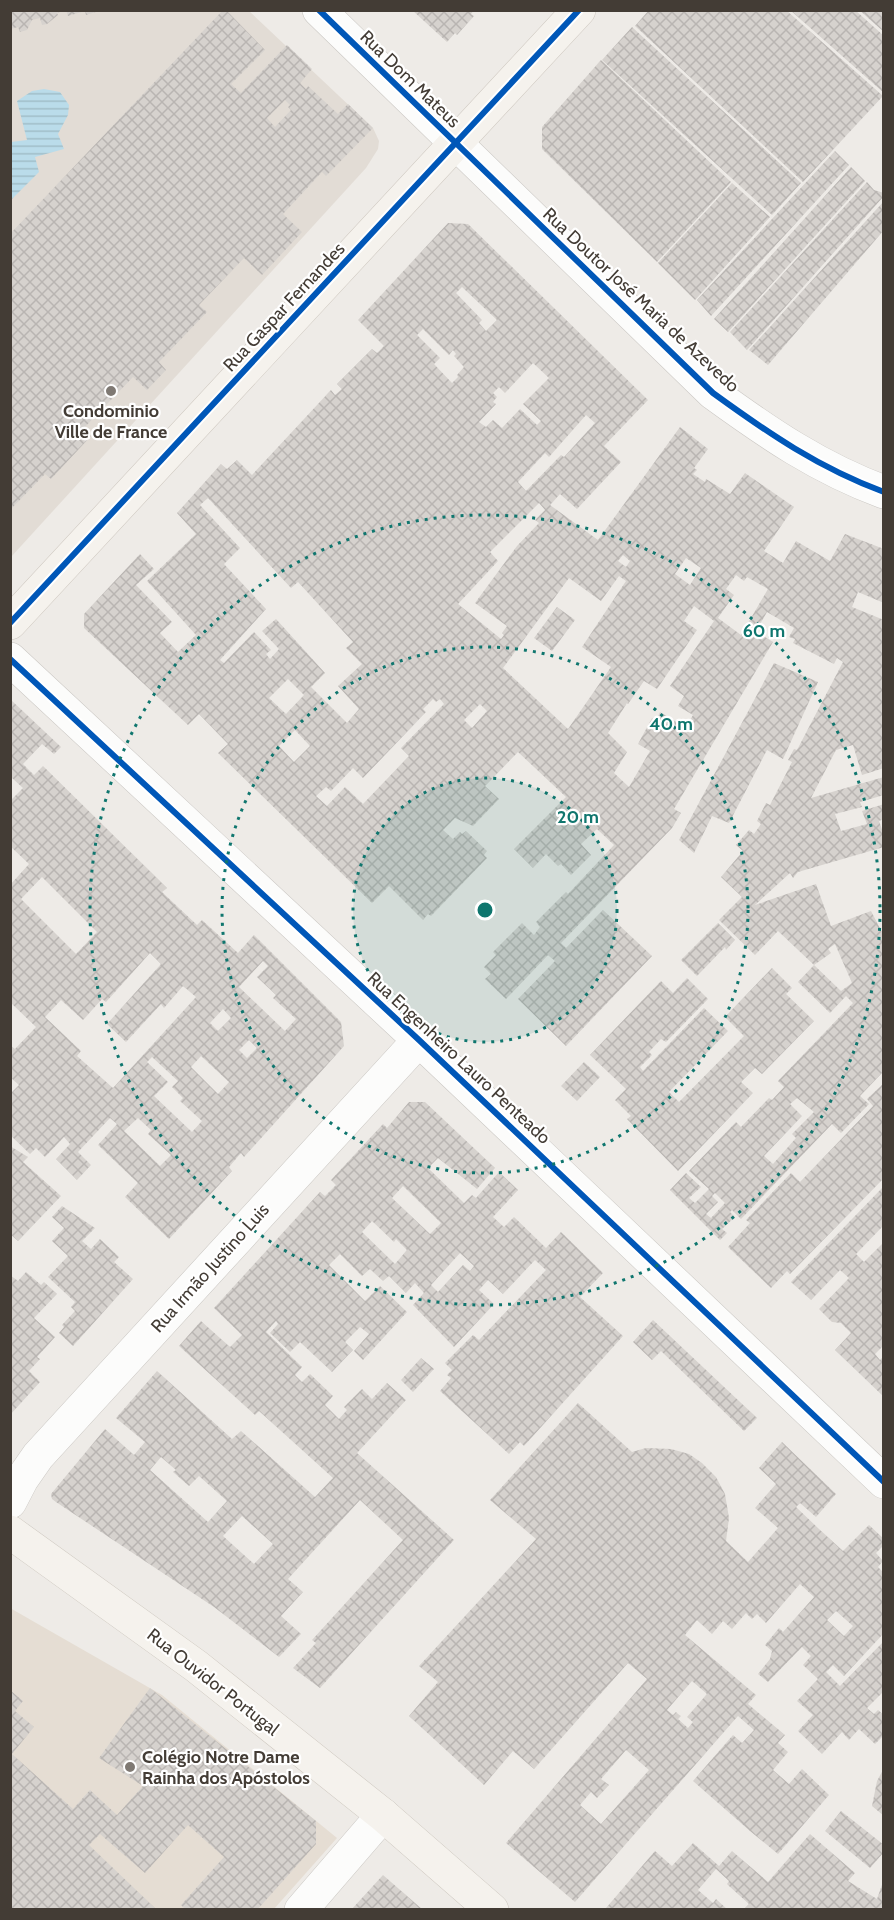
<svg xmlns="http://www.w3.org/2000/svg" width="894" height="1920" font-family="Cabin,sans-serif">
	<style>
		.residential { fill: #e2dcd5 }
		.education { fill: #e5ddd3 }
		.water { fill: url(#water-rules) }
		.building { fill: url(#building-cross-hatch); fill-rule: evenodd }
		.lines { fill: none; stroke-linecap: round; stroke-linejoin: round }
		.street-casing { stroke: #cac7c3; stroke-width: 34 }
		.secondary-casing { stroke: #cdc7bf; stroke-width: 34 }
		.street { stroke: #fcfcfb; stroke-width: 33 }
		.secondary { stroke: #f5f2ed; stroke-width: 33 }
		.cycleway-casing { stroke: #fff; stroke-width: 10 }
		.cycleway { stroke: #0057b8; stroke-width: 6 }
		.ring { fill: none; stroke: #0f766e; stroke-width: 3; stroke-dasharray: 3 6 }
		.poi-dot { fill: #7f7973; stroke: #fff; stroke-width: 2 }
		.labels { text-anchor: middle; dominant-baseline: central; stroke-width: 4.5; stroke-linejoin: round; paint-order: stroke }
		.street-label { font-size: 18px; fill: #433c35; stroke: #fff }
		.poi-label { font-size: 18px; font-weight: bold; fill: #433c35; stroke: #fff }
		.centre { fill: #0f766e; stroke: #fff; stroke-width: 3 }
		.ring-label { font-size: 18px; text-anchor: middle; font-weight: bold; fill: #0f766e; stroke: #fff; stroke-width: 4.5; stroke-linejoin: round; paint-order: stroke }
	</style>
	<defs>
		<pattern id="water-rules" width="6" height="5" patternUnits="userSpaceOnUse" patternTransform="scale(1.5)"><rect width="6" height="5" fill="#badcea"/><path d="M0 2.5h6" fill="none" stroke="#a1bec9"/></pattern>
		<pattern id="building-cross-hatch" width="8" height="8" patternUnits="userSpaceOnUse" patternTransform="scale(1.5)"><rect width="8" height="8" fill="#d6d2ce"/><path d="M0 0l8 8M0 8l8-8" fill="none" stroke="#b9b5b2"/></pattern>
	</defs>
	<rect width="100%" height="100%" fill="#eeebe7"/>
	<path class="residential" d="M11,11H249L373,128L379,141L378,149L366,168L11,557Z"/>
	<path class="education" d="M10,1608L162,1695L337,1838L274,1909H11Z"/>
	<path class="water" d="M44,89L60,92L69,105L68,115L58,134L64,149L35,157L39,172L11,200V142L27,140L17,101L32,91Z"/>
	<path class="building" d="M10,10H63V11L57,13L58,15L47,24L42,25L40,18L32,20L27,30L20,32L18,27L10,29Z
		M66,10H99V11L86,15L85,11L68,16Z
		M223,10H226L265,50L231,84L241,93L287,45L312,69L300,83L306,89L308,86L338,114L348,104L373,128L326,176L322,172L283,214L302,232L262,275L244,258L199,305L207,312L159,362L166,370L147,390L133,377L83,429L91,436L51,479L45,474L10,510V234ZM285,100L290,105L288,107L291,110L275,127L267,118Z
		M412,10H474L471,14L474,16L457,35L455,33L447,42Z
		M649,10H786L883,96L803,182L635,26Z
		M790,10H855L884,36V93Z
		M859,10H884V32Z
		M632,27L801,183L772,215L602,60Z
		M601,60L731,182L657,262L542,149V127Z
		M835,151L849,165L711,316L697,300Z
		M851,167L865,181L728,332L714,319Z
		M867,182L874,190L884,193V196L747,350L730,332Z
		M732,183L770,217L695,300L658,263Z
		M884,201V230L768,365L749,350Z
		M448,223L468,224L648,400L604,446L621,462L577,509L560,494L550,505L598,540L680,427L708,449L694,468L697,470L693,474L705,482L706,479L730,494L745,473L794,507L764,551L783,563L796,541L830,561L845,534L884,549V603L858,592L852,607L884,620V768L862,775L853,745L836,750L811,798L884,777V795L860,802L862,807L835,814L841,831L867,824L862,811L884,804V819L879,821L884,835V847L798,872L793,878L790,873L755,905L816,884L831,926L871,911L884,936V1075L882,1073L860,1096L869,1104L841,1133L832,1124L741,1219L732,1210L730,1212L735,1217L722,1229L727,1233L720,1240L670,1190L686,1173L701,1187L689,1198L695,1203L709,1189L689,1171L736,1122L741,1127L769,1098L772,1100L784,1087L778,1081L853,1003L846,996L830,1013L798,982L814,965L841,991L852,983L835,944L828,949L831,953L814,965L778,931L755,955L719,920L742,897L721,877L743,851L736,845L749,830L754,834L761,824L757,821L766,803L770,805L792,762L788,760L794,749L797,750L843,662L837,658L834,664L793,643L795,639L789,637L794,628L767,612L756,631L773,642L674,809L681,813L672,828L561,943L566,948L603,910L652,956L566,1046L518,999L555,961L548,955L506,999L485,979L491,974L484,967L496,955L493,952L522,923L534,935L540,927L536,922L566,892L568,894L614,845L597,829L581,844L591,855L571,875L561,864L558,866L546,854L533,868L514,849L566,797L518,752L485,786L499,799L473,826L455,818L443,830L453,839L460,832L462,834L466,831L487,851L484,855L487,858L431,916L428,914L423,920L389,886L372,903L218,753L228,744L199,714L188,725L84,628V614L140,554L154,569L136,585L172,622L160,633L178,652L196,635L147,581L196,534L177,513L221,464L227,469L237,460L252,475L331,390L335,395L342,389L337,384L372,349L377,353L384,346L358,320ZM462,287L497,320L486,331L479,323L482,320L456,293ZM423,329L449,355L453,350L456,354L454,356L464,367L457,375L458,377L452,383L434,364L440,358L417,335ZM533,363L549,378L523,404L541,421L537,425L520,409L502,428L493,420L486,427L479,422L496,404L493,402L497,397L493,393L499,387L505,393ZM586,415L595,423L564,457L561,455L526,491L518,482L545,453L549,457ZM208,498L291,588L298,582L353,642L346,648L362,664L338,686L359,709L347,723L311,687L325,673L276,619L262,631L279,649L270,659L266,654L271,650L254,632L224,663L220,660L266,609L224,564L240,548L200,505ZM539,503L545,510L535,520L539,523L517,546L475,603L507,626L502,633L504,635L501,639L458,604L498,561L490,552ZM623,555L630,561L626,567L618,561ZM686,558L701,568L690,585L675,574ZM736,575L744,581L747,577L768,589L741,635L718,618L734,595L726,589ZM619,576L626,581L582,647L611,667L568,729L503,668L569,578L601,601ZM694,606L714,621L670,686L684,696L678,706L693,715L685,729L680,725V724L660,712L656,721L652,718L638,744L650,751L629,787L614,773L627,752L608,733L627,703L628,704L644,681L657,689L697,630L684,621ZM288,679L304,695L286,714L269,698ZM433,699L436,702L440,699L444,704L401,748L409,756L363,804L345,787L327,806L316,796L326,787L331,791L353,768L363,778L426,712L423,709ZM480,704L487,711L472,728L464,720ZM295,730L310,746L294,762L279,746ZM797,1098L814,1112L792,1134L796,1138L773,1164L764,1156L802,1116L790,1104ZM715,1193L725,1203L711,1218L706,1214L718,1202L712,1196Z
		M557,607L575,620L552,651L534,638Z
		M774,663L818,682L783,759L767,750L729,823L712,816L694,853L679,840Z
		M10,699L61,747L54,754L42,744L23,764L34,775L43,766L167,888L162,892L197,925L202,920L238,953L254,935L341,1022L344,1046L244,1157L241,1153L229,1167L232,1171L169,1239L125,1197L138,1183L98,1145L117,1124L110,1118L78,1152L91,1165L77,1180L56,1159L70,1144L64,1137L45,1157L36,1148L30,1154L10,1135V1094L19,1085L10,1077V1045L15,1049L36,1027L10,1002V885L29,864L10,846V801L23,788L12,778L10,779ZM42,877L97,932L76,954L21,899ZM150,953L161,964L107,1024L126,1042L161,1004L164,1008L183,986L196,997L113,1088L77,1056L81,1051L45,1017L61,1000L83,1020L102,999L106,1002ZM263,961L268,966L257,977L276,995L273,998L296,1019L285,1031L239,987ZM223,1009L231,1018L218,1031L210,1023ZM249,1040L257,1048L247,1058L239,1050ZM201,1056L229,1082L218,1094L191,1067ZM152,1057L178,1081L172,1087L183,1098L180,1101L202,1121L192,1132L154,1096L168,1082L147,1062ZM138,1118L151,1130L148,1134L171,1155L160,1166L124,1131Z
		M718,923L735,940L726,950L725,947L697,976L681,960Z
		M772,968L792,988L786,994L814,1021L762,1074L755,1068L741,1082L753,1093L678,1171L627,1119L631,1116L615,1100L626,1089L590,1055L661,981L673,993L687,978L708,999L666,1042L661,1039L649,1052L652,1055L640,1067L643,1071L704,1008L728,1031L669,1092L679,1102L744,1036L725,1017Z
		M584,1062L600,1077L577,1101L561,1086Z
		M884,1083V1178L790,1274L787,1271L771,1288L728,1247L750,1223L746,1220L791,1173L800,1182L873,1106L867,1099Z
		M409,1102H425L495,1168L477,1189L438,1158L428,1168L464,1203L472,1195L476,1198L499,1172L518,1190L493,1217L504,1227L514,1217L546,1248L561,1232L603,1273L580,1297L623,1336L524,1446L520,1442L509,1454L440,1391L451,1378L447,1375L452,1370L445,1363L473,1335L479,1340L546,1270L535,1260L503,1294L488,1280L479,1290L494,1304L454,1347L413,1305L424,1293L415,1283L406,1293L389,1276L383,1281L370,1269L362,1276L340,1254L329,1265L365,1301L380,1286L407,1312L363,1360L354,1351L369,1334L360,1327L345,1342L353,1350L332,1372L300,1342L290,1352L270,1333L278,1324L276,1321L266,1332L302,1367L295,1375L302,1382L310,1374L333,1396L325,1405L339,1419L347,1410L344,1407L362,1389L372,1399L387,1383L406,1400L357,1453L454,1540L320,1688L293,1668L316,1643L312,1640L403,1540L360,1500L288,1579L303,1592L281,1616L301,1634L279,1657L214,1607L56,1502L52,1499L51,1494L105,1429L134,1455L145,1442L116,1418L157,1371L232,1439L241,1431L315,1497L330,1481L333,1478L259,1411L255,1415L179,1346L201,1321L230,1347L242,1335L214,1308L320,1192L325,1196L336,1185L331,1180L383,1124L387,1128ZM403,1186L441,1223L430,1234L392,1198ZM372,1221L394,1242L396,1239L407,1250L395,1264L362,1232ZM460,1253L474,1266L470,1271L463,1265L438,1292L431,1285ZM161,1457L176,1470L173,1472L189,1486L199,1476L227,1501L208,1522L150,1470ZM242,1516L273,1544L254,1564L223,1536Z
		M10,1146L28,1157L23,1162L61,1196L18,1241L10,1234Z
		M884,1186V1225L856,1254L864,1262L884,1242V1345L875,1354L880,1360L884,1356V1397L835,1350L851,1333L841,1323L832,1322L819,1309L849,1278L840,1270L811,1300L791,1282Z
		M62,1206L95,1228L82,1241L91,1249L100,1239L119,1257L114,1262L133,1279L73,1346L59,1333L64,1327L62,1325L75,1311L71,1307L75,1302L48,1277L68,1256L52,1241L64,1228L52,1217Z
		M26,1272L41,1285L44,1282L57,1294L34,1318L55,1337L37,1357L40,1359L29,1371L40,1382L10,1415V1275L18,1281Z
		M653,1320L757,1418L744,1431L661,1351L652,1360L633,1342Z
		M421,1358L434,1369L413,1392L401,1380Z
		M578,1403L632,1452L646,1448L671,1449L689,1454L702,1463L716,1477L725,1494L729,1518L726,1541L748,1562L778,1528L755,1508L776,1484L759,1468L782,1442L836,1494L816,1517L800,1503L796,1507L819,1529L843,1551L869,1525L884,1539V1545L876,1553L883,1561L878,1567L884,1573V1633L844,1676L833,1665L826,1672L840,1686L884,1641V1691L867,1708L874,1714L878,1710L884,1715V1735L875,1744L859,1729L849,1740L842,1732L822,1754L798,1731L813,1715L797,1701L818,1679L803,1665L811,1656L802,1647L768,1682L758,1674L770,1659L772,1651L765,1645L779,1628L783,1632L814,1597L800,1584L766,1623L757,1614L752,1619L746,1613L732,1629L723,1621L712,1634L697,1620L685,1635L756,1695L748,1704L785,1735L778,1743L788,1752L773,1770L789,1784L802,1769L829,1795L778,1854L750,1831L693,1781L733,1735L742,1743L754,1730L738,1716L575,1902L506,1843L647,1679L628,1663L534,1769L513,1751L484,1785L409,1716L438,1682L419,1666L536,1539L490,1500ZM836,1611L853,1626L844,1636L827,1620ZM692,1681L707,1694L687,1717L693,1722L688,1728L678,1719L681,1716L678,1714L676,1712L673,1715L667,1710ZM626,1750L649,1770L601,1824L580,1805L591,1792L597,1798L609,1785L601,1779Z
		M150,1688L316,1821V1844L257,1910H186L181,1905L224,1857L188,1825L145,1873L100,1834L89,1845L157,1910H10V1690L23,1701L15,1711L34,1727L12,1754L73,1809L90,1790L117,1815L143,1786L99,1758Z
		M884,1768V1816L872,1806L877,1781Z
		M841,1811L884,1845V1852L870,1868L825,1831Z
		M810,1834L855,1873L848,1881L877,1899L884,1879V1910H743L749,1904L729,1886L727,1884L729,1881L716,1869L698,1890L713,1903L716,1899L728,1910H608L606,1908L655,1851L672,1866L693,1843L719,1866L732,1851L768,1882Z
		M383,1875L423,1910H351Z"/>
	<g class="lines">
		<g class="street-casing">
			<path id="street" d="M319,10L713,393C768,433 819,468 884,492
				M10,659L419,1040L884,1482
				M10,1502L22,1479L38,1456L419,1040
				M301,1910L383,1815"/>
		</g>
		<g class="secondary-casing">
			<path id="secondary" d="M10,623L579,10
				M10,1532L196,1666L383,1815L492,1910"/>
		</g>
		<use href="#street" class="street"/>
		<use href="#secondary" class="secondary"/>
		<g class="cycleway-casing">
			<path id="cycleway" d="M319,10L713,393C768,433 819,468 884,492
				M10,623L579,10
				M10,659L419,1040L884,1482"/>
		</g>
		<use href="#cycleway" class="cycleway"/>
	</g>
	<circle cx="485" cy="910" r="132" fill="#0f766e" fill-opacity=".12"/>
	<g class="ring">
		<circle cx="485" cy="910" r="132"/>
		<circle cx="485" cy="910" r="263"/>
		<circle cx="485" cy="910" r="395"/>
	</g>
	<g class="poi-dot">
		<circle cx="111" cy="391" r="6"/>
		<circle cx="130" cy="1767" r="6"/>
	</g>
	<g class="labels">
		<g class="street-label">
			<text transform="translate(410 79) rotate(44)">Rua Dom Mateus</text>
			<text transform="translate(641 300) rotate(43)">Rua Doutor José Maria de Azevedo</text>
			<text transform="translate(284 307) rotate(-47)">Rua Gaspar Fernandes</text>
			<text transform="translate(459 1058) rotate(43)">Rua Engenheiro Lauro Penteado</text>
			<text transform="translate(210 1268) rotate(-48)">Rua Irmão Justino Luis</text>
			<text transform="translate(213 1682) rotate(38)">Rua Ouvidor Portugal</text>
		</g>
		<g class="poi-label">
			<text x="111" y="411">Condominio<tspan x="111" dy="21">Ville de France</tspan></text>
			<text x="142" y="1757" text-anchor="start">Colégio Notre Dame<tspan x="142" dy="21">Rainha dos Apóstolos</tspan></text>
		</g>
	</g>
	<circle cx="485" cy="910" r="9" class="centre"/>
	<g class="ring-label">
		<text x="764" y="637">60 m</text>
		<text x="671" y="730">40 m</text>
		<text x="578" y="823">20 m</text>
	</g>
	<rect width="894" height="1920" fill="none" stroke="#433c35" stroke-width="24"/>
</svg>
